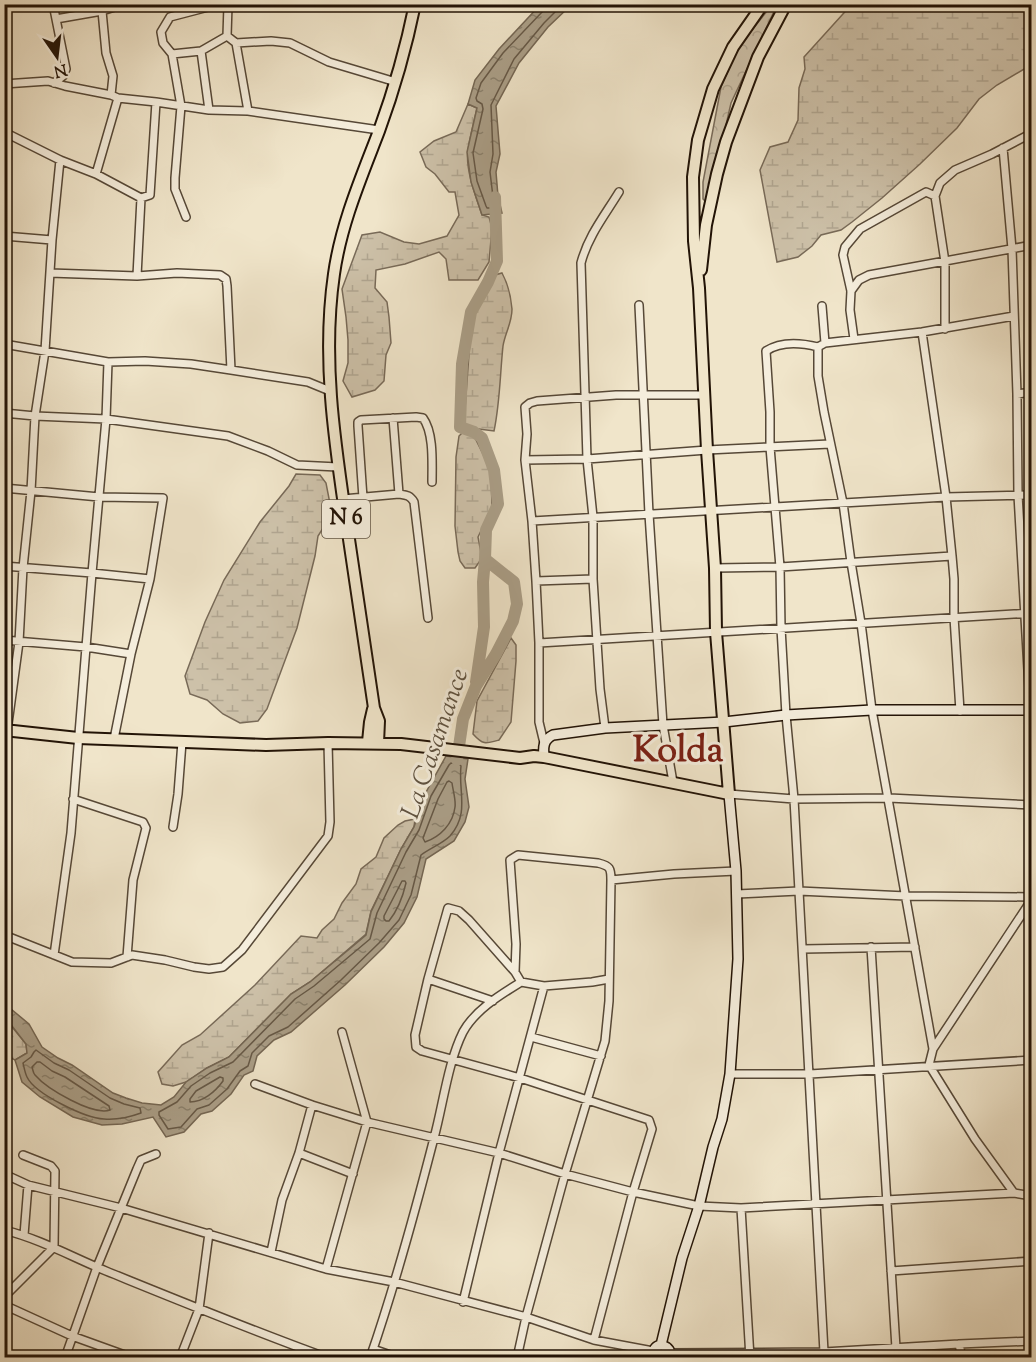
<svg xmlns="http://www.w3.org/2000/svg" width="1036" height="1362" font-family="'Sorts Mill Goudy',serif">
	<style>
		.wetland { fill: url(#wetland-marsh); stroke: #786a58; stroke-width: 1.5 }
		.park { fill: url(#park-crowns); stroke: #786a58; stroke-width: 1.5 }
		.water { fill: url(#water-ripples); stroke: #746653; stroke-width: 1.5 }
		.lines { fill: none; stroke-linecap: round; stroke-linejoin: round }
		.shore { stroke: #665846; stroke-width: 1.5 }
		.river { stroke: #aa9e87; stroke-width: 12 }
		.minor-casing { stroke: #564837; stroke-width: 10 }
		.secondary-casing { stroke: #221306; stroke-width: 12 }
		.primary-casing { stroke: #221306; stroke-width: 14 }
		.minor { stroke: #f5eedd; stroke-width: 7 }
		.secondary { stroke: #f5eedd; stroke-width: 9 }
		.primary { stroke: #f0e5ca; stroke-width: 10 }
		.labels { text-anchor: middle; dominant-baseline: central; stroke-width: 6; stroke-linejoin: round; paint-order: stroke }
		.shield { fill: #f5eedd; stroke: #615546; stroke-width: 1.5 }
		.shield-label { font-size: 22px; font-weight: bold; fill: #221306 }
		.water-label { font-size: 26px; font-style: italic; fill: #5f5240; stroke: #f5eedd }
		.town-label { font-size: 36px; font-weight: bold; fill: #7a1f14; stroke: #f5eedd }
	</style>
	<defs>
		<pattern id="wetland-marsh" width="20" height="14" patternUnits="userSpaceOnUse" patternTransform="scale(1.5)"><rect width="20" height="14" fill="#cdc1a9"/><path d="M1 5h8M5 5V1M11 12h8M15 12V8" fill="none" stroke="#b0a590"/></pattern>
		<pattern id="park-crowns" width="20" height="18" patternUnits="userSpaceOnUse" patternTransform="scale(1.5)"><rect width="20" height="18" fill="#cdc1a9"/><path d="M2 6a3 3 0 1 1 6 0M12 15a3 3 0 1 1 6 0" fill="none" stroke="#b0a590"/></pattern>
		<pattern id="water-ripples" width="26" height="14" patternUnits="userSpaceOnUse" patternTransform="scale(1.5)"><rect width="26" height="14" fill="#aa9e87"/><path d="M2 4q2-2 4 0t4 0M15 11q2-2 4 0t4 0" fill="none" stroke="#8a806c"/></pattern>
	</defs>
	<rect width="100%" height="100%" fill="#f0e5ca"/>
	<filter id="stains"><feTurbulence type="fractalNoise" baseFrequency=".00333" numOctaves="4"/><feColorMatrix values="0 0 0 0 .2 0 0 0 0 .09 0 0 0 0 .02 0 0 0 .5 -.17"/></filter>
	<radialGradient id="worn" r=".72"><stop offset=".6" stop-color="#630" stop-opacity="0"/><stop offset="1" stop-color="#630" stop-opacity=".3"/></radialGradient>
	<path class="wetland" d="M852,4L1031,5V65L997,85L979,99L957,128L920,164L882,198L852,222L841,230L821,235L812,246L798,257L777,262L760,170L770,147L788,142L798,120L799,88L805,69L804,57Z
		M468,104L477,108C474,122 470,136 468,150C465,169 476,197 482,215L489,217L492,228L489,262L478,280H449L446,259L439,252L405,264L376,270L375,288L387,302L389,317L391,343L386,355L384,381L375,390L352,397L343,381L348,363V340L346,317L342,289L362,235L380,232L404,242L419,244L447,236L459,215L455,192H449L435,174L426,167L420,152L434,141L456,132Z
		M502,273C508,284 511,297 512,309C512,323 505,333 503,346C500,374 500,403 494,431L471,428L464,423L471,326L475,311L489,288L495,275Z
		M466,429L474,436L491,470L492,508L478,537L482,558L475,568H465L460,561L458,552L455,526L456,457L459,436Z
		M296,474L320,475L326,483L332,514L318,536L315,556L297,628L267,709L258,721L240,723L223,714L207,700L190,694L185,676L205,622L224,580L260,522L289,486Z
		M511,638L516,645V661L511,722L499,740C485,744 483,745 473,734L477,701Z
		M415,819L414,827L401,849L371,911L366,934L310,982L291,994L229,1057L207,1068L186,1082L173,1086L162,1084L158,1072L182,1045L200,1035L255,985L301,936L317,938L322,930L334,919L342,903L356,884L361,869L376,857L384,838L398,825L405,821Z
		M4,1017L26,1044L27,1053L15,1060L5,1055Z"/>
	<path class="park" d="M772,5H777L731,103L708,204L703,199V182L721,87L739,46Z"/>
	<path class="water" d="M540,5H580L568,8L548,27L519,63L496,106L500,154L496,172L498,196L502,213L482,215L471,182L467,152L477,108L468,104L475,80L499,49Z
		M446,756L468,759L465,779L469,807L465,822L454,841L426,859L417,897L404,923L384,947L345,985L291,1032L274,1040L257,1056L253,1071L244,1075L231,1094L212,1111L201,1114L184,1132L166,1137L153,1117L122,1124L102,1125L73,1117L40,1097L22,1082L15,1060L27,1053L26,1044L5,1017V1004L29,1024L42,1047L58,1058L72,1065L113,1093L126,1098L142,1103L161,1105L174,1097L186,1082L207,1068L229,1057L291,994L310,982L366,935L371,912L401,849L414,827L425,794Z"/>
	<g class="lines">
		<path class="shore" d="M544,4L543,11L503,53L481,83L476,98L477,101L482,104L483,109L473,153L477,181L486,206L487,208H492L494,205L490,172L493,154L491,105L514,59L544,23L563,4
			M451,763L459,764L461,766C458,792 470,813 450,836C442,844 430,848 421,855L411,895L399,920L379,943L341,980L288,1027L269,1036L252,1053L248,1066L240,1071L227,1089L209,1105L197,1109L181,1127L168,1129L159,1115V1112L177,1102L191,1086L210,1073L233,1062L295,999L314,986L370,939L377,913L406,852L419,830L431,796L449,765Z
			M449,781L452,783C453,791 456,800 455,807C453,824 440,837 425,842L423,838L438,799L447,782Z
			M402,881H405L406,883C403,896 397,911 389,921H386L384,919V916Z
			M36,1050L54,1063L69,1070L110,1098L124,1104L140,1108L141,1113C130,1117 116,1120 104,1119C85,1118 35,1094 27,1077C25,1073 24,1067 23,1063L31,1057L34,1052Z
			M37,1062H40L52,1071L65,1077L109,1106L110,1110C93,1116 47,1089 35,1075C33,1073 33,1070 32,1067Z
			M220,1077L223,1078V1081C215,1092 203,1102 190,1102V1099L196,1091Z"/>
		<path class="river" d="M476,682L484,627L483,582L485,559
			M457,760L463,719L476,686L496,654L513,621L517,604L514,582L485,559L486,530L498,504L494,470L482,438L474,432L460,427L462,364L471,312L488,282L497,261L495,197"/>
		<g class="minor-casing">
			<path id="minor" d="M53,4L66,69L63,76L54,83
				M228,5L227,36L236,43L248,111
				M102,11L106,53L113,76L111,95
				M56,19L102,11L124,4
				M236,43L271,41L290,43L329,62L396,82
				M201,51L209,110
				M172,54L201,51L227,36
				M4,84L48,81L65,86L111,95L118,98L156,102L209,110L248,111L379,130
				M4,132L60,160L96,174L141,198L150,195L156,102
				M1003,148L1012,249L1017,394L1018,495L1032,740
				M96,174L118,98
				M186,217L175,189V178L181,106L172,54L163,43L161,32L170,17L212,6L230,4
				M4,236L52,240
				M50,273L137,276L177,273L220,275L226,279L227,286L231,370
				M137,276L141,198
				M851,291L859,280L869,275L1032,245
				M639,305L649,514L663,725L673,782
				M822,306L825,343L818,347V376L824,412L843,503L851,562L861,623L872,710L933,1049L929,1065L975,1139L1014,1193
				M945,329V262L935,196L940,183L955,170L992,154L1032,133
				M922,332L946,497L952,556
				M854,339L850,310L851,291L843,255L845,247L860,229L926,192L935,196
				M825,343L922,332L1014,316
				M4,344L108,362L145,361L191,364L231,370L308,382L330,391
				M818,347C802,343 781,341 766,351L770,412V447L780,567L781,628L786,715L794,799L824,1352L826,1358
				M1017,394L1032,392
				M4,413L35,416L106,419L228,436L268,451L297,465L338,467
				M393,418L399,494
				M525,460L587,459L707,450L830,444
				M4,488L99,497L163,498L150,579L131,654L114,739
				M363,498L358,426V422L361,420L416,417L423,418C434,433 432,463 432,482
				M343,499L399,494C406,495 410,495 414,502L428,618
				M532,521L946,497L1032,495
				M4,566L92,573L150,579
				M715,568L780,567L952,556L954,579V617L960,711
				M536,581L593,579
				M4,640L86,647L131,654
				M539,643L1032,613
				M605,728L600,689L593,579V517L587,459L581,263C588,236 605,215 619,192
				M544,743L539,722V643L536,581L532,521L525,460L527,434L525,407L530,403L537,401L616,395H704
				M4,755L7,731L19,642L23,568L31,491L35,416L45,351L52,240L60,160
				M729,794L794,799L889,798L1032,805
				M73,799L143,822L146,828L133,880L127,957
				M173,827L178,794L182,742
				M737,894L799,891L906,896L1032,897
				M4,935L72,962L111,963L132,955L165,960L194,967L209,969L223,967L242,950L328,836L330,822L328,743
				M871,947L896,1348L899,1358
				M803,949L915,947
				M54,955L71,833L92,573L106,419L108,362
				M515,972L469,920L459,911L448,908L428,979L415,1035L416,1047L422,1051L520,1078L649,1120L652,1129L633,1192L594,1340
				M428,979L493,1001
				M609,979L592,982L544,986L521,982L515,972L516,944L510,860L518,855L598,863C610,866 611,868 611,880
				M531,1037L601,1056
				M933,1049L1032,899
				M730,1074H810L1032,1060
				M255,1084L312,1105
				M299,1153L353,1174
				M4,1174L28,1185L121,1208L326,1269L394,1282L526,1317L594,1340L653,1351
				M741,1208L750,1358
				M4,1230C40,1239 72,1257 106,1271C180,1301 253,1331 328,1358
				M24,1235L28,1185
				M271,1252L282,1200L299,1153L312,1105L367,1122L499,1153L565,1174L633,1192L699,1206L741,1208L1014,1193L1032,1196
				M326,1269L367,1122L342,1032
				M891,1271L1032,1261
				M4,1297L54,1247L55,1171L51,1166L23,1155
				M463,1302L499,1153L544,986
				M4,1305L72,1336L133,1358
				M959,1344L962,1358
				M373,1349L399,1358
				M670,1353L824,1352L959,1344L1032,1341
				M65,1358L97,1267L137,1169L141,1160L156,1154
				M180,1358L199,1309L209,1233
				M300,1358L304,1349
				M370,1358C395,1286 415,1212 434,1138C443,1105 448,1062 463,1032C475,1010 500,995 521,982
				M517,1358L526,1317L565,1174L605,1041L609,1001L611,880L674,874L736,871"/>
		</g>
		<g class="secondary-casing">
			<path id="secondary" d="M544,757C543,747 543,740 553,735L605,728L724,722L786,715L872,710H1032
				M661,1345L682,1258L699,1206L713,1147L722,1119L730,1074L738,959L736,871L729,794
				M654,1358C651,1346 662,1341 669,1350V1358"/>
		</g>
		<g class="primary-casing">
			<path id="primary" d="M701,270L706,225L717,174L726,142L758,57L786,4
				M4,730L78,738L212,743L266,745L328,743L401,744L520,758L534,756L544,757L729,794L716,632L715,568L707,450L699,288L694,241L693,177L698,140L713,89L733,47L763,4
				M368,742L370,722L373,709
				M378,743L379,721L374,708C365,645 355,582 346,519C334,438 322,356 334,274C341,224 361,178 379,131C394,90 406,48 415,4"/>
		</g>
		<use href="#minor" class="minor"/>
		<use href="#secondary" class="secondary"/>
		<use href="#primary" class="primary"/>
	</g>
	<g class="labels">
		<rect class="shield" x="322" y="500" width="48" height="38" rx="4.5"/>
		<g class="shield-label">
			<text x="346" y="519">N 6</text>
		</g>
		<g class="water-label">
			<text transform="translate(436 744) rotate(-71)">La Casamance</text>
		</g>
		<g class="town-label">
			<text x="678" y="752">Kolda</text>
		</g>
	</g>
	<rect width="1036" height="1362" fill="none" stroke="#f0e5ca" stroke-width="24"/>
	<rect x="6" y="6" width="1024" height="1350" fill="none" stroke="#221306" stroke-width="3"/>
	<rect x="12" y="12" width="1012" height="1338" fill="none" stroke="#221306" stroke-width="1.5"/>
	<g transform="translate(57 57) rotate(166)" stroke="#f5eedd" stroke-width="4.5" paint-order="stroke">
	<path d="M0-4.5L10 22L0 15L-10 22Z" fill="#221306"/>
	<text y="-9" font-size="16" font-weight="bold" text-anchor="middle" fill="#221306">N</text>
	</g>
	<rect width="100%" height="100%" filter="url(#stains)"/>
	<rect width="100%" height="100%" fill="url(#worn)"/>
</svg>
